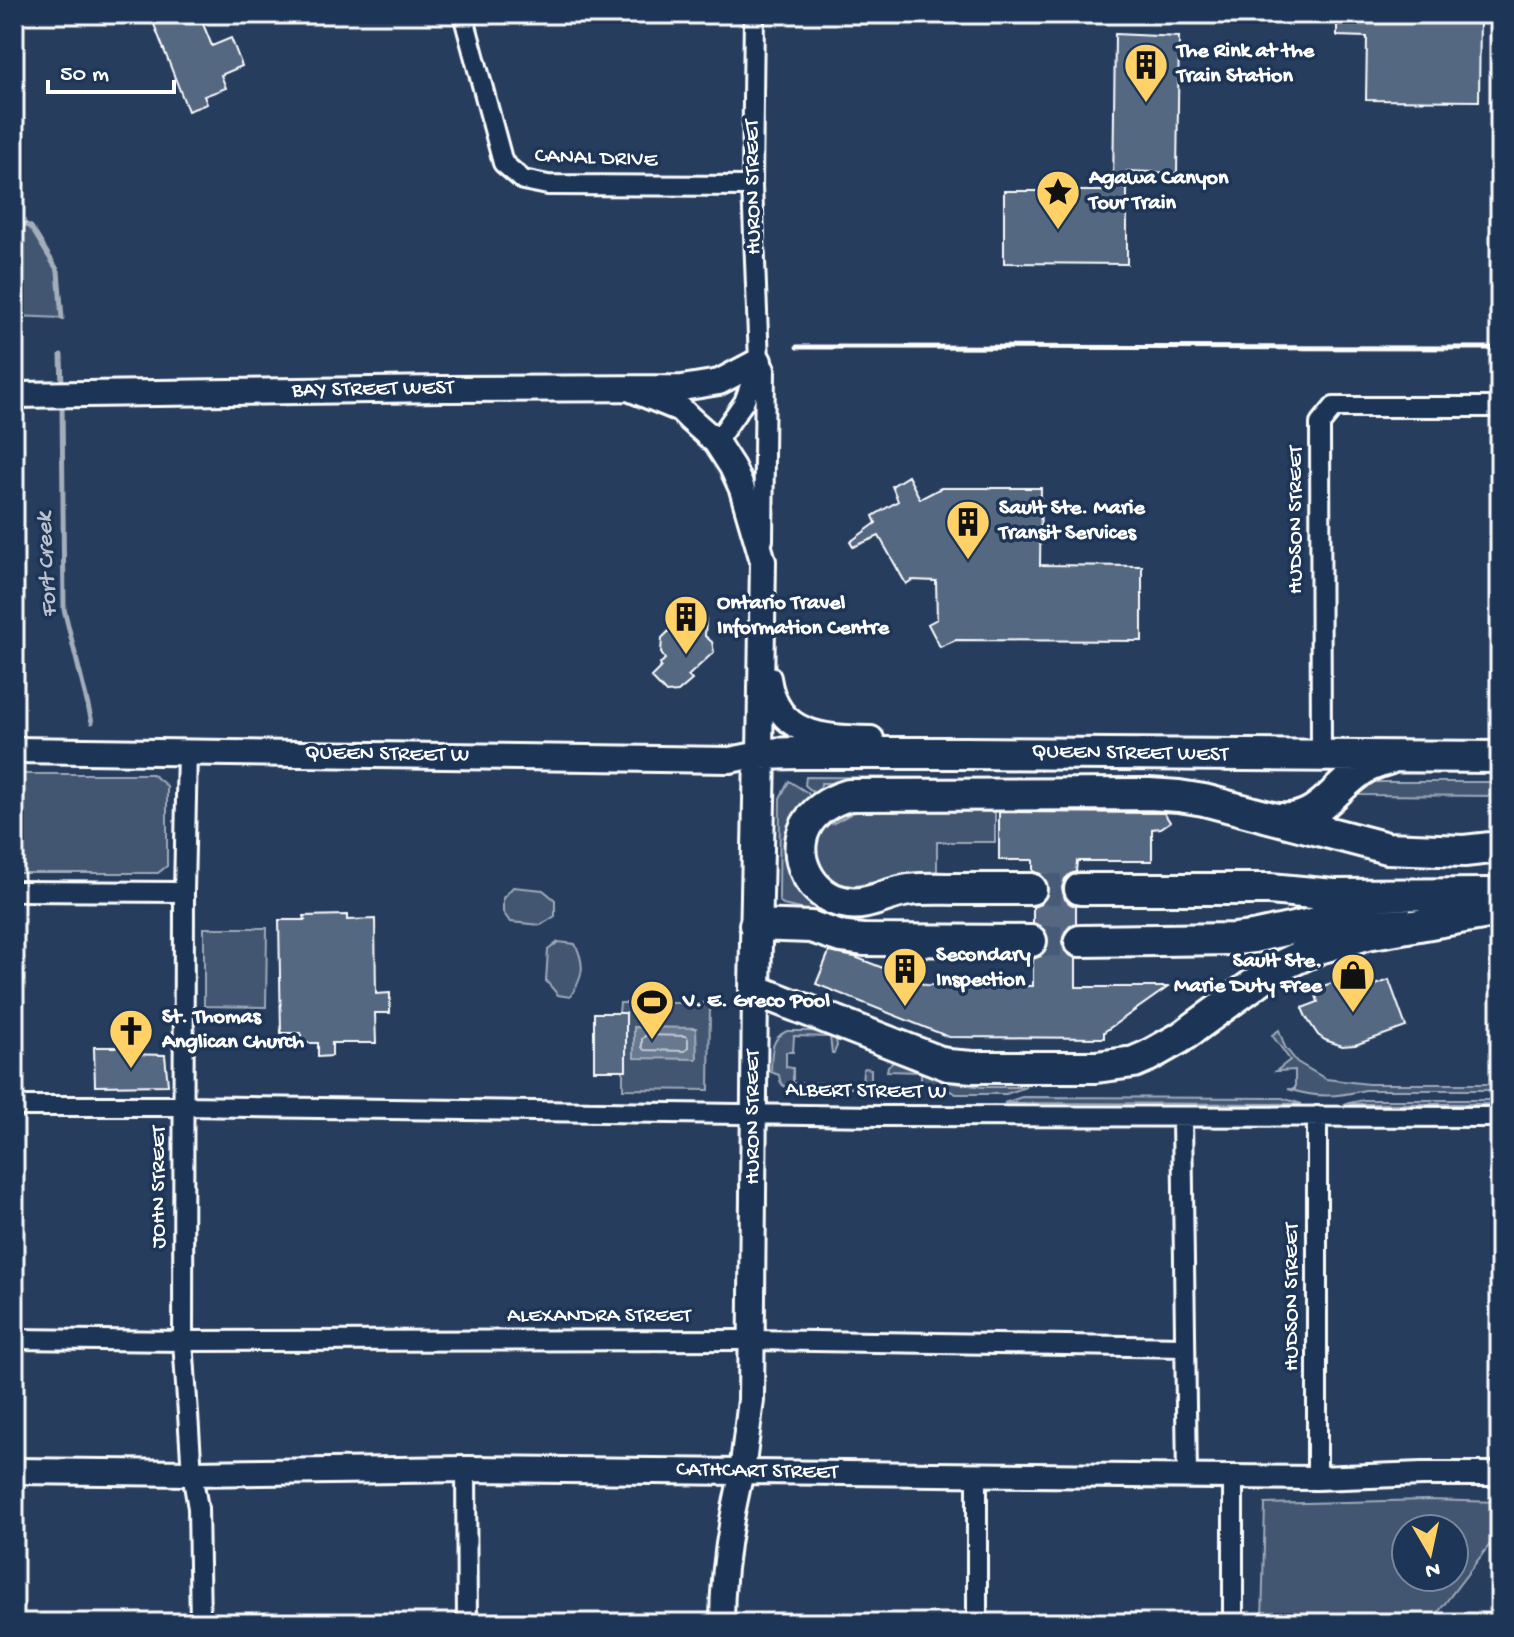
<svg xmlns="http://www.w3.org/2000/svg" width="1514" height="1637" font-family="'Gochi Hand',sans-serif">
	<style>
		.green { fill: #425672; stroke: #a0aab8; stroke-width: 2; fill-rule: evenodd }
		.water { fill: #67788e; stroke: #a4aebb; stroke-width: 2 }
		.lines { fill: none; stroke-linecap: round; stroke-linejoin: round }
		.shore { stroke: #c2c9d2; stroke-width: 2 }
		.stream { stroke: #a4aebb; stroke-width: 5 }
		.building { fill: #556781; stroke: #fff; stroke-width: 2 }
		.trunk-tunnel { stroke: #475a76; stroke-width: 30; stroke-dasharray: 30 15; stroke-linecap: butt }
		.minor-casing { stroke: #fff; stroke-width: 24 }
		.tertiary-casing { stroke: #fff; stroke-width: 28 }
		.secondary-casing { stroke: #fff; stroke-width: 30 }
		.trunk-casing { stroke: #fff; stroke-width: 36 }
		.minor { stroke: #1d3557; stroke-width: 18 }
		.tertiary { stroke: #1d3557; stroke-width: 22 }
		.secondary { stroke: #1d3557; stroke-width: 24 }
		.trunk { stroke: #1d3557; stroke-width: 30 }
		.rail { stroke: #fff; stroke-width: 5 }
		.labels { text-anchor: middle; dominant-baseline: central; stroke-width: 7; stroke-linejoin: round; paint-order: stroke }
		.poi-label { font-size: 22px; font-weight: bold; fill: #fff; stroke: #1d3557; text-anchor: start }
		.street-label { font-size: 22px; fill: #fff; stroke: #1d3557 }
		.water-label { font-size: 24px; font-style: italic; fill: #bbc2cc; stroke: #1d3557 }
	</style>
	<rect width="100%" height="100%" fill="#263d5e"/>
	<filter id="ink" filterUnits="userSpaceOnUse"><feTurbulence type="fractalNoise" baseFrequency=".0125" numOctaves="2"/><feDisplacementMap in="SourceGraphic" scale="16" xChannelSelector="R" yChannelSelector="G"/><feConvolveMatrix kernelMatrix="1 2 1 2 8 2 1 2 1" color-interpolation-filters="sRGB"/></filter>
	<g filter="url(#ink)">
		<path class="green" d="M14,219L31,227L58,271L62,318L14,316Z
			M14,774H152L167,786V866L158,873H14Z
			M806,777L1112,779V784L821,783L820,794L814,793L805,785Z
			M789,781L808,793L811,801L797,816L838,911V922L818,913L783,905L779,900L780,798Z
			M1360,782H1500V796L1359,795Z
			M868,809L893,811L995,812V842H937V871L855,886C828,885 807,865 817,836C819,831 825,825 829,820L832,824L852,813Z
			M513,887L543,890L555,900V916L541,925L510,922L503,912V898Z
			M204,928H267L266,1007L204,1006Z
			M558,942L575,944C586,965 583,978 570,997L558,995L546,981L548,950Z
			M620,1003H710L709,1090L623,1089V1070H594V1013H619Z
			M1279,1030L1285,1047L1297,1062L1326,1079L1368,1084H1500V1090H1365C1337,1097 1316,1098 1288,1089H1295V1070L1276,1071L1290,1060L1272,1035Z
			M787,1031H827L836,1038L837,1046L834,1053H832L830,1037L794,1036L793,1052H786V1067L793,1068V1083L862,1084L863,1070L865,1068L871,1069V1088H790C782,1087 780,1083 779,1075L771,1072C772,1055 769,1039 787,1031Z
			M895,1061L954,1083L983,1087H1026L1006,1094H956L941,1086H921V1072L887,1071L888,1066Z
			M1022,1097L1282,1098L1302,1104L1004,1103Z
			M1364,1100H1500V1104H1344Z
			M1428,1500L1500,1502V1531L1430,1623H1262L1265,1504ZM1406,1529H1454V1577H1406Z"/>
		<path class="water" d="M634,1027L696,1028L697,1059L634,1058Z"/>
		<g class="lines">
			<path class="shore" d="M646,1035L686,1036L688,1039V1048L685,1051L644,1050L642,1047V1039Z"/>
			<path class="stream" d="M14,219L31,227L58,271L62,318
				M61,355L62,388
				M62,402L64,609L92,722"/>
		</g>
		<path class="building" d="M150,14H199L212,46L231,38L242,66L221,75L226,88L204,96L207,104L188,111Z
			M1337,14H1480L1479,101L1366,100L1367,37L1337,36Z
			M1115,34L1179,37L1177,173L1127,171V264L1004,263V191H1113Z
			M908,476L920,499L941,488H1041L1040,565L1142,566V641L956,640L940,647L928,624L937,619L936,581L912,580L906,584L879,536L853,547L850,542L876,523L873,516L898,501L892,486Z
			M681,617L706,619L705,636L712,642L714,652L688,676L692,680L678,692L666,693L651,677L661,667L660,664L665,659L661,653L662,638L676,624Z
			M999,812L1164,813L1170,822L1161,828L1152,829V861H1077L1076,872L1070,874L1065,879L1062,888L1065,899L1070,904L1076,906V924L1070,926L1065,932L1062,942L1065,951L1071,956L1076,958V987H1168L1104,1032V1038L949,1037L816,984L829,952L855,957L926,985L1033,986V959L1041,956L1046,951L1049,942L1046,931L1041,926L1033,923V907L1041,904L1046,899L1049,888L1046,879L1041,874L1033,871V860H999Z
			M347,915V920L375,919L376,994L390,993V1013H375L376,1043H332V1056L318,1057V1043H301V1033H281L279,920H305L304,916Z
			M1389,980L1406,1027L1355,1045L1342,1046L1325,1040L1318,1035L1306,1017L1302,1008L1318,1002L1314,989L1338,981L1342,993L1375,982L1376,985Z
			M594,1013H626V1070H594Z
			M94,1047H127V1054L165,1055L168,1085L95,1086Z"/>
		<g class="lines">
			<path class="trunk-tunnel" d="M1031,889H1080
				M1031,941H1080"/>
			<g class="minor-casing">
				<path id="minor" d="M463,14L503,163L523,180L548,185L752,186
					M761,363L765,369L763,540
					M716,442L744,402L759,361L752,186L754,14
					M187,751L184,892L183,1341L192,1473L198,1508L200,1623
					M1321,756L1320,424L1334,407H1500
					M14,891L184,892
					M14,1106H184L878,1116L1500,1117
					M1182,1118L1187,1477
					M14,1339L183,1341L752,1340L1185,1347
					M466,1469L467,1623
					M977,1475V1623
					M1233,1478V1623
					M1317,1478V1116"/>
			</g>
			<g class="tertiary-casing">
				<path id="tertiary" d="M722,1623C722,1571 730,1522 742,1472L1317,1478L1423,1474H1500"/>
			</g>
			<g class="secondary-casing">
				<path id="secondary" d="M14,395L444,389L682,388L719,382L759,361
					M768,678C777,736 822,738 871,739
					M14,750L730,760L760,754L763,561L742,489L732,467L716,442L690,419L680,409L631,389
					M14,1471L192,1473L466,1469L742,1472L751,1400L755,990"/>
			</g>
			<g class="trunk-casing">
				<path id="trunk" d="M1500,757L964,753H798L760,754L755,990L948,1065L973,1067H1096L1134,1062L1148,1056L1180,1038L1276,968L1319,948L1367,934L1500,911
					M1280,819C1317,822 1332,791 1359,772C1367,765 1378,762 1388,759
					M1031,889C1007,889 982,889 958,889C942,889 925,888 909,890C886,893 867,908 843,902C811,896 790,857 806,826C815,809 832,800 849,795L1149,794L1179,796L1204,800L1387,848L1464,851L1500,847
					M1080,889H1270L1334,895L1491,894
					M755,925L811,927L841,937L864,940L1031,941
					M1080,941L1235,939L1253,937L1339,918L1395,909"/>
			</g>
			<use href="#minor" class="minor"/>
			<use href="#tertiary" class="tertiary"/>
			<use href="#secondary" class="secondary"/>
			<use href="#trunk" class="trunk"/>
			<path class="rail" d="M797,347L1500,348"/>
		</g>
	</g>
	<defs>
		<g id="building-pin" transform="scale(2.3)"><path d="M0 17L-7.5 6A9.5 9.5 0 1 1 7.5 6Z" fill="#ffd166" stroke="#1d3557"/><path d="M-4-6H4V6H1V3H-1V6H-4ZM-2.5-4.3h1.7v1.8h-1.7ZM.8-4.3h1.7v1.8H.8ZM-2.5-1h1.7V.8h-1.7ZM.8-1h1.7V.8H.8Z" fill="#111"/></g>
		<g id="sight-pin" transform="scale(2.3)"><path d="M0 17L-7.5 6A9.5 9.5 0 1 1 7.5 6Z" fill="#ffd166" stroke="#1d3557"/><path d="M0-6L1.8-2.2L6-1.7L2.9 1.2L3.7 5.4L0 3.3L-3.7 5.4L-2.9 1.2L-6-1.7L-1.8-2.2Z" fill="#111"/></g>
		<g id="shop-pin" transform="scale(2.3)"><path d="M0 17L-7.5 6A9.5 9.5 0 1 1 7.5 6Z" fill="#ffd166" stroke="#1d3557"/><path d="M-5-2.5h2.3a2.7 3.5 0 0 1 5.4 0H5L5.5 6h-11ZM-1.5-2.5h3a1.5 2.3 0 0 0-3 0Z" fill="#111"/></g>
		<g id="stadium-pin" transform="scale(2.3)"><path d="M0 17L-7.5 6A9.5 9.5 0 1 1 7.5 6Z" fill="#ffd166" stroke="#1d3557"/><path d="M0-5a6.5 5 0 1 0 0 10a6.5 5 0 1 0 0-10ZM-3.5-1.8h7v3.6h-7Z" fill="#111"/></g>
		<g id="church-pin" transform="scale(2.3)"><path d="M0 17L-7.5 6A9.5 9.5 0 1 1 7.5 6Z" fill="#ffd166" stroke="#1d3557"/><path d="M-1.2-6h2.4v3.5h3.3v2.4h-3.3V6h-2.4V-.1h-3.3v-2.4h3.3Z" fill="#111"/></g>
	</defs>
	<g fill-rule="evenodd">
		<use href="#building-pin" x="1146" y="65"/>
		<use href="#sight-pin" x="1058" y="192"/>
		<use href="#building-pin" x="968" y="522"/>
		<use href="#building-pin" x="686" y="617"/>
		<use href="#building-pin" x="905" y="969"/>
		<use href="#shop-pin" x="1353" y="975"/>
		<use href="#stadium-pin" x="652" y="1002"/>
		<use href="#church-pin" x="131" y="1031"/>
	</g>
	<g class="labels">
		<g class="poi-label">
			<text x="1177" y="52">The Rink at the<tspan x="1177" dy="25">Train Station</tspan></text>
			<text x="1089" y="179">Agawa Canyon<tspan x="1089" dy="25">Tour Train</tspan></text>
			<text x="999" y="509">Sault Ste. Marie<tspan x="999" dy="25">Transit Services</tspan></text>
			<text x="717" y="604">Ontario Travel<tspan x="717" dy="25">Information Centre</tspan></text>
			<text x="936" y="956">Secondary<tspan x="936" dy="25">Inspection</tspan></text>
			<text x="1322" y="962" text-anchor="end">Sault Ste.<tspan x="1322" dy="25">Marie Duty Free</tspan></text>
			<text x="683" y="1002">V. E. Greco Pool</text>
			<text x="162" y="1018">St. Thomas<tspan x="162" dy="25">Anglican Church</tspan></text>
		</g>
		<g class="street-label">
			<text transform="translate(596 159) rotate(2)">CANAL DRIVE</text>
			<text transform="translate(754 187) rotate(-91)">HURON STREET</text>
			<text transform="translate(373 390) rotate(-1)">BAY STREET WEST</text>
			<text transform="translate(1297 520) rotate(-90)">HUDSON STREET</text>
			<text transform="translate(1130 754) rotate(1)">QUEEN STREET WEST</text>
			<text transform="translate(387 755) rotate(1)">QUEEN STREET W</text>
			<text transform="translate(866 1092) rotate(1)">ALBERT STREET W</text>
			<text transform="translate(754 1117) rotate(-90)">HURON STREET</text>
			<text transform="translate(160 1187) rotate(-90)">JOHN STREET</text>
			<text transform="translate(1293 1297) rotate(-90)">HUDSON STREET</text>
			<text x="599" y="1317">ALEXANDRA STREET</text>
			<text transform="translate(757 1472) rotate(1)">CATHCART STREET</text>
		</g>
		<g class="water-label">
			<text transform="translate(48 565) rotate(-93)">Fort Creek</text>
		</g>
	</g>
	<rect width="1514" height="1637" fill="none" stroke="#1d3557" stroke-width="48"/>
	<rect x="24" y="24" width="1466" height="1589" fill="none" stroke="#fff" stroke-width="3" filter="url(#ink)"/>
	<g transform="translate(1430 1553) rotate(171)"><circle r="38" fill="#1d3557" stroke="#77869a" stroke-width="2"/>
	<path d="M0-6L14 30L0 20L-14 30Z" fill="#ffd166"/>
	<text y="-12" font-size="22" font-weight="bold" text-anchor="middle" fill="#ffffff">N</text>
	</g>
	<path d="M48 80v12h126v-12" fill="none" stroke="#ffffff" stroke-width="4"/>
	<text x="60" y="80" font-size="24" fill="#ffffff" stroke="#1d3557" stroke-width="6" paint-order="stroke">50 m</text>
</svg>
